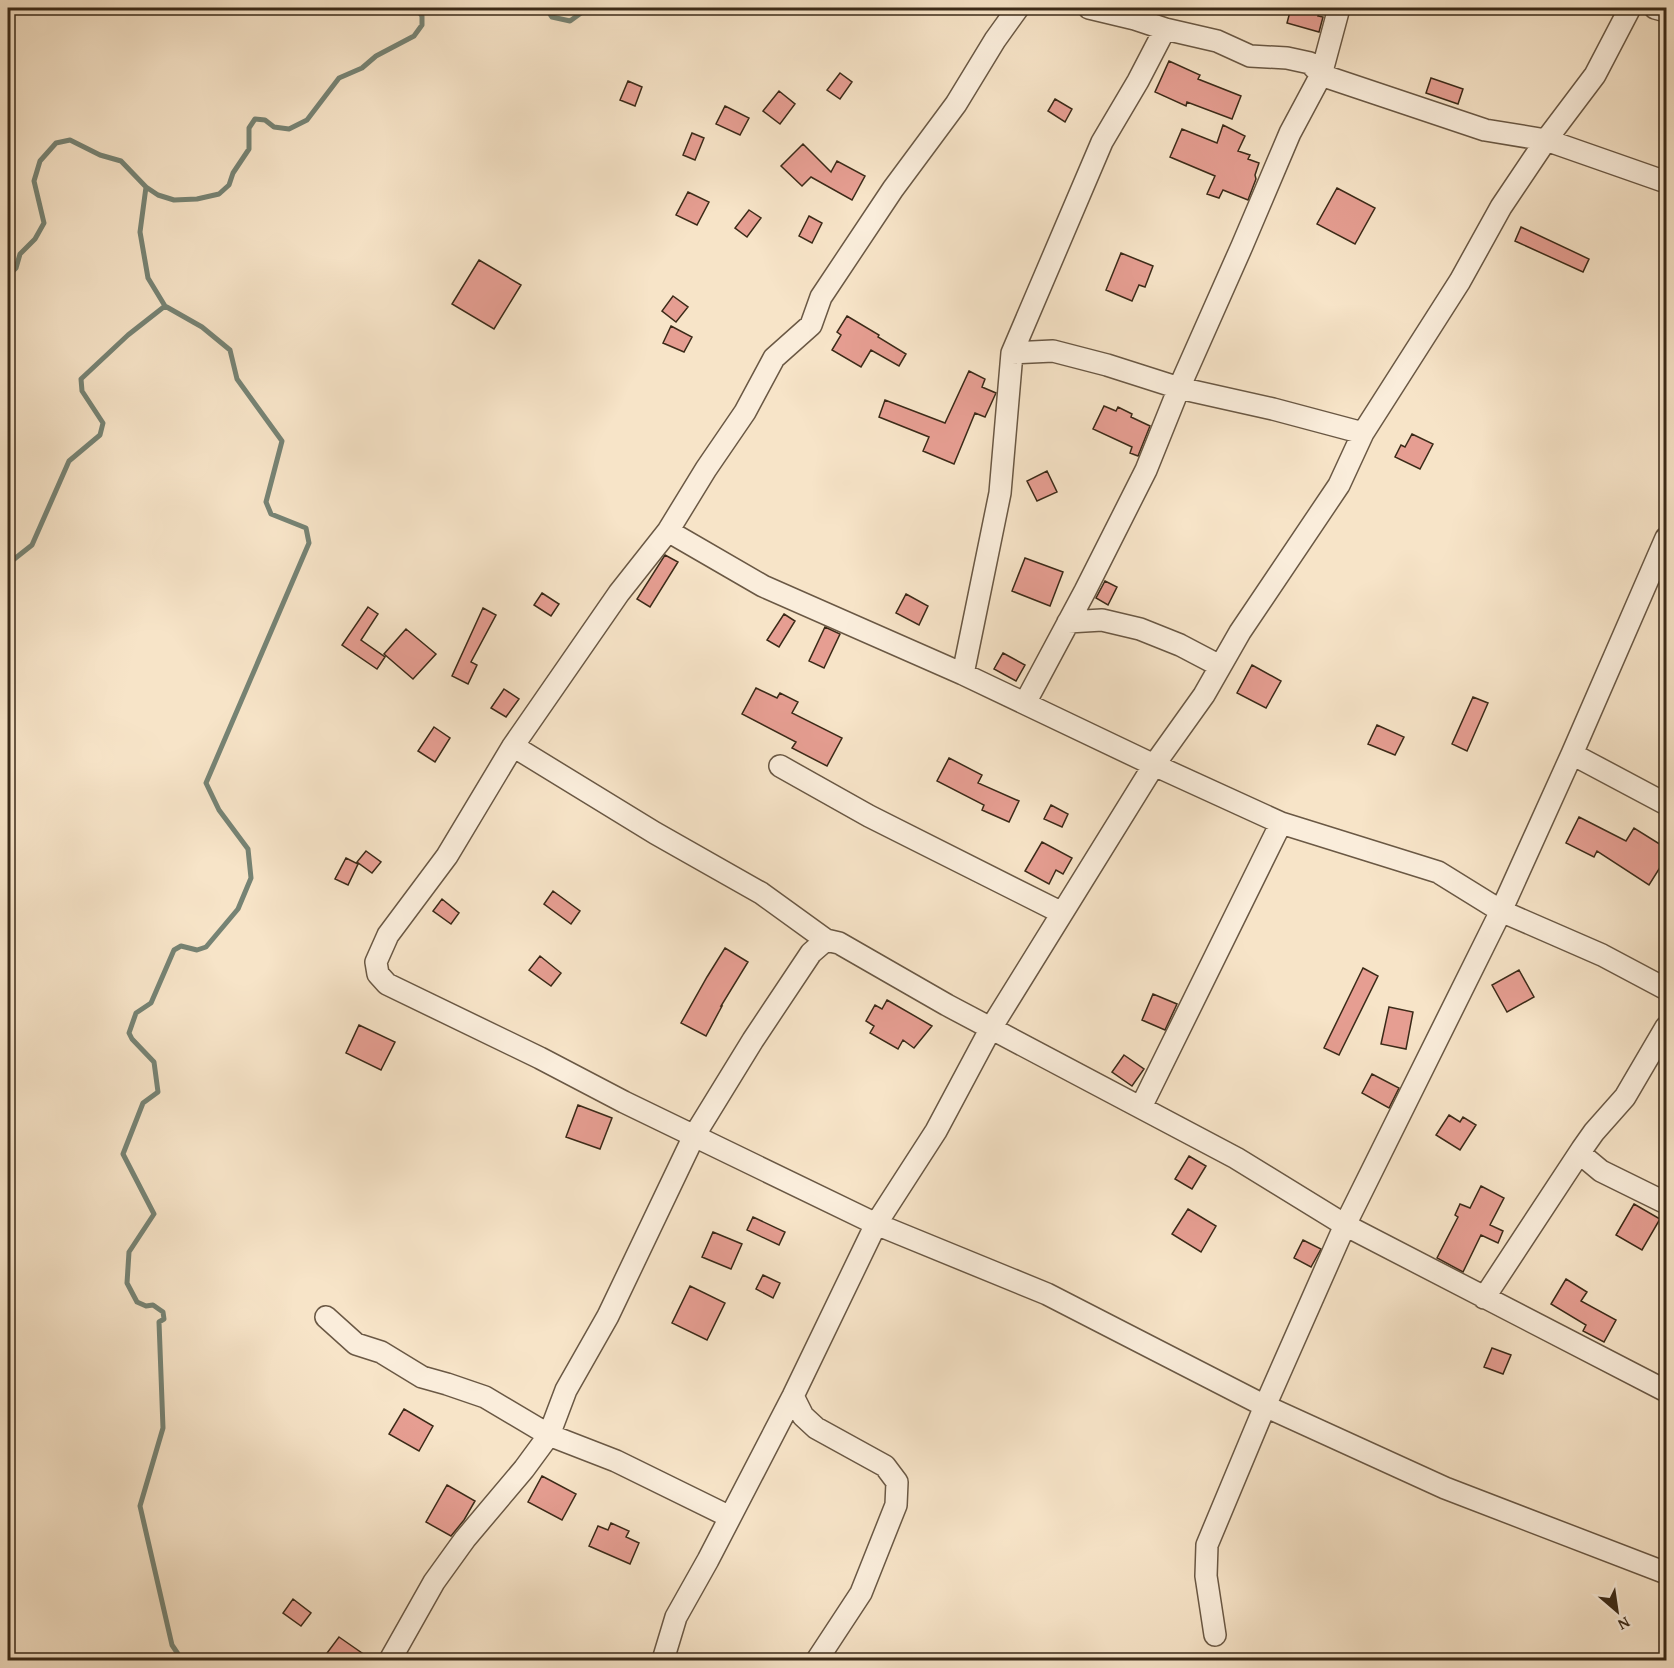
<svg xmlns="http://www.w3.org/2000/svg" width="1674" height="1668" font-family="'Gentium Book Plus',serif">
	<style>
		.lines { fill: none; stroke-linecap: round; stroke-linejoin: round }
		.stream { stroke: #768374; stroke-width: 5 }
		.building { fill: #e69e92; stroke: #3b2a18; stroke-width: 1.5 }
		.minor-casing { stroke: #6a5844; stroke-width: 24 }
		.minor { stroke: #faeddb; stroke-width: 21 }
	</style>
	<rect width="100%" height="100%" fill="#f7e4c8"/>
	<filter id="stains"><feTurbulence type="fractalNoise" baseFrequency=".00333" numOctaves="4"/><feColorMatrix values="0 0 0 0 .2 0 0 0 0 .09 0 0 0 0 .02 0 0 0 .5 -.17"/></filter>
	<radialGradient id="worn" r=".72"><stop offset=".6" stop-color="#630" stop-opacity="0"/><stop offset="1" stop-color="#630" stop-opacity=".3"/></radialGradient>
	<g class="lines">
		<path class="stream" d="M546,8L552,17L570,21L581,13L584,8
			M146,187L140,232L148,278L165,306L202,327L230,350L237,379L282,441L266,502L271,514L306,528L309,543L206,783L219,810L248,849L251,878L238,909L206,947L197,950L181,946L174,950L151,1003L136,1013L129,1033L132,1039L154,1062L158,1092L143,1103L123,1154L154,1214L129,1252L127,1283L137,1302L146,1306L153,1305L163,1312L164,1319L159,1322L163,1428L140,1506L172,1645L182,1660
			M8,276L16,268L20,254L35,239L44,223L34,181L40,161L56,143L70,140L100,155L121,161L146,187L158,195L174,200L197,199L219,194L229,185L233,173L249,149V128L255,119L265,120L274,127L289,129L307,120L339,78L362,68L376,56L414,36L422,25V16L416,8H414
			M8,564L32,545L69,461L100,435L103,423L82,391L81,379L128,335L165,306"/>
	</g>
	<path class="building" d="M1291,8H1321L1318,16L1323,17L1319,32L1287,23Z
		M1169,61L1200,75L1198,79L1241,96L1232,119L1187,102L1186,106L1155,92Z
		M840,73L852,82L840,99L827,90Z
		M1431,78L1463,89L1458,104L1426,93Z
		M628,81L642,87L635,106L620,100Z
		M779,91L795,104L780,124L763,111Z
		M1055,99L1072,109L1065,122L1048,111Z
		M725,106L749,118L740,135L716,124Z
		M1223,125L1245,136L1238,151L1250,155L1248,159L1259,163L1255,175L1256,179L1248,200L1223,190L1219,198L1207,194L1215,176L1170,157L1182,129L1217,143Z
		M692,133L704,138L695,160L683,155Z
		M803,144L831,172L837,161L865,176L852,200L811,177L802,186L781,166Z
		M1337,188L1375,208L1355,244L1317,224Z
		M688,192L709,202L697,225L676,215Z
		M749,210L761,218L747,237L735,228Z
		M809,216L822,223L812,243L799,236Z
		M1521,227L1589,259L1583,272L1515,241Z
		M1121,253L1153,266L1145,287L1139,285L1132,301L1106,290Z
		M479,260L521,285L494,329L452,304Z
		M673,296L688,307L676,322L662,311Z
		M847,316L879,335L878,337L906,354L899,366L871,350L861,367L832,350L841,335L837,332Z
		M671,326L692,337L684,352L663,343Z
		M969,371L985,379L982,387L996,393L985,417L975,413L954,464L923,451L929,437L879,417L885,400L945,423Z
		M1104,406L1116,411L1118,407L1132,414L1131,417L1150,426L1138,456L1130,453L1132,447L1093,429Z
		M1412,434L1433,444L1420,469L1395,457L1401,445L1405,447Z
		M1047,471L1057,492L1037,501L1027,481Z
		M665,555L678,562L650,607L637,599Z
		M1025,558L1063,572L1050,606L1012,591Z
		M1105,581L1117,587L1108,605L1096,598Z
		M542,593L559,604L551,616L534,605Z
		M906,594L928,606L919,625L896,613Z
		M368,607L378,614L361,640L385,657L377,669L342,645Z
		M483,608L496,615L471,662L477,665L468,684L452,676Z
		M784,614L795,621L779,647L767,640Z
		M825,627L840,634L824,668L809,661Z
		M406,629L436,654L413,679L384,654Z
		M1003,653L1025,665L1016,681L994,669Z
		M1252,665L1281,681L1266,708L1237,693Z
		M756,688L777,698L780,693L798,702L792,713L842,738L827,766L792,748L796,742L742,714Z
		M504,689L519,699L506,717L491,708Z
		M1473,697L1488,703L1467,751L1452,744Z
		M1377,725L1404,737L1395,755L1368,744Z
		M434,727L450,738L435,762L418,751Z
		M949,758L982,775L978,783L1019,801L1009,822L982,810L984,805L937,781Z
		M1051,805L1068,814L1062,827L1044,819Z
		M1579,817L1626,841L1634,828L1666,848V858L1649,885L1597,851L1594,857L1566,843Z
		M1042,842L1072,858L1063,874L1056,870L1049,884L1025,871Z
		M366,851L381,862L372,873L357,862Z
		M346,858L358,864L348,885L335,879Z
		M553,891L580,911L571,924L544,904Z
		M442,899L459,913L451,924L433,911Z
		M725,948L748,962L721,1006H722L706,1036L681,1023L707,977Z
		M540,956L561,973L551,986L529,970Z
		M1363,968L1378,976L1339,1055L1324,1048Z
		M1519,970L1534,997L1507,1012L1492,985Z
		M1153,994L1177,1004L1165,1030L1142,1020Z
		M887,1000L932,1026L914,1048L903,1040L898,1049L870,1033L874,1026L866,1021L875,1005L882,1009Z
		M1389,1007L1413,1012L1406,1049L1381,1044Z
		M359,1025L395,1042L381,1070L346,1053Z
		M1124,1055L1144,1069L1132,1086L1112,1072Z
		M1372,1074L1399,1088L1389,1108L1362,1093Z
		M578,1105L612,1118L600,1149L566,1137Z
		M1449,1115L1460,1122L1463,1117L1476,1125L1460,1150L1436,1135Z
		M1189,1156L1206,1166L1192,1189L1175,1179Z
		M1481,1186L1504,1198L1490,1225L1503,1231L1498,1243L1481,1235L1463,1272L1437,1258L1458,1217L1455,1215L1460,1204L1470,1208Z
		M1634,1204L1660,1219L1642,1250L1616,1235Z
		M1188,1209L1216,1226L1201,1252L1172,1234Z
		M753,1217L785,1232L779,1245L747,1230Z
		M713,1232L742,1244L731,1269L702,1257Z
		M1303,1240L1321,1249L1311,1267L1294,1258Z
		M763,1275L780,1283L773,1298L756,1289Z
		M1566,1279L1587,1292L1581,1301L1616,1320L1604,1342L1583,1331L1586,1325L1551,1304Z
		M690,1286L725,1303L707,1340L672,1323Z
		M1492,1348L1511,1355L1503,1374L1484,1367Z
		M404,1409L433,1426L419,1451L389,1434Z
		M542,1476L576,1494L562,1520L528,1502Z
		M447,1485L475,1501L464,1520L451,1536L426,1522Z
		M611,1523L629,1531L626,1537L639,1543L630,1564L589,1546L598,1526L608,1530Z
		M293,1599L311,1613L301,1626L283,1613Z
		M339,1637L372,1660H337L327,1653Z"/>
	<g class="lines">
		<g class="minor-casing">
			<path id="minor" d="M1018,8L995,40L956,104L893,189L821,297L811,325L774,358L745,412L706,469L668,531L619,593L513,746L447,856L388,935L376,962L378,974L387,984L540,1058L624,1102L876,1224L1047,1294L1265,1406L1445,1488L1666,1573
				M1089,8L1135,19L1165,29L1217,41L1250,56L1287,58L1310,63L1321,75L1485,130L1546,140L1666,182
				M1655,8L1666,11
				M1012,353L1053,351L1107,365L1179,388L1273,409L1363,433
				M668,531L763,586L963,674L1154,765L1281,823L1438,872L1501,911L1602,955L1666,989
				M1068,622L1102,620L1140,629L1180,645L1220,666
				M963,674L1000,493L1012,353L1102,142L1138,81L1165,29
				M1025,703L1085,591L1146,470L1179,388L1242,246L1290,133L1321,75L1339,8
				M513,746L655,833L761,893L826,940
				M1572,754L1666,804
				M780,766L869,816L1062,913
				M1666,1027L1625,1097L1594,1132L1582,1149L1583,1156L1601,1171L1666,1203
				M1141,1107L1281,823
				M1484,1298L1582,1149
				M326,1317L356,1344L381,1352L422,1377L447,1384L485,1397L549,1435L616,1461L730,1517
				M793,1396L803,1416L816,1428L885,1466L897,1482L896,1505L861,1593L817,1660
				M1215,1635L1206,1576L1207,1545L1265,1406L1345,1225L1501,911L1572,754L1666,538
				M390,1660L434,1582L465,1539L524,1469L549,1435L566,1390L608,1316L694,1136L753,1040L811,953L826,940L839,943L947,1005L1236,1158L1345,1225L1666,1391
				M663,1660L676,1617L708,1560L793,1396L876,1224L936,1131L991,1028L1154,765L1204,695L1240,632L1339,485L1363,433L1460,281L1501,207L1546,140L1595,75L1630,8"/>
		</g>
		<use href="#minor" class="minor"/>
	</g>
	<rect width="1674" height="1668" fill="none" stroke="#f7e4c8" stroke-width="30"/>
	<rect x="9" y="9" width="1656" height="1650" fill="none" stroke="#3b2a18" stroke-width="3"/>
	<rect x="15" y="15" width="1644" height="1638" fill="none" stroke="#3b2a18" stroke-width="1.5"/>
	<g transform="translate(1617 1611) rotate(151)" stroke="#faeddb" stroke-width="4.5" paint-order="stroke">
	<path d="M0-4.5L10 22L0 15L-10 22Z" fill="#3b2a18"/>
	<text y="-9" font-size="16" font-weight="bold" text-anchor="middle" fill="#3b2a18">N</text>
	</g>
	<rect width="100%" height="100%" filter="url(#stains)"/>
	<rect width="100%" height="100%" fill="url(#worn)"/>
</svg>
